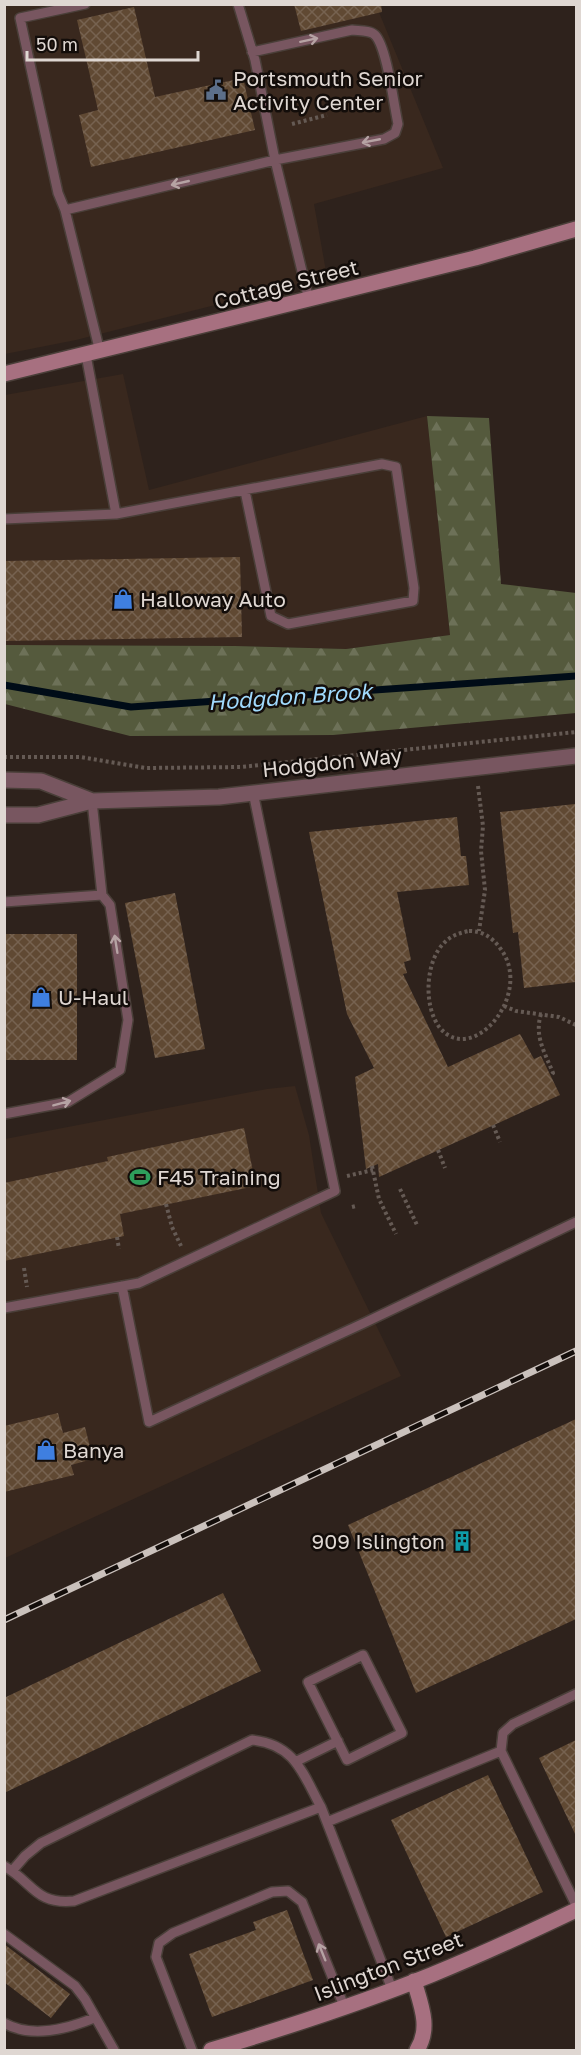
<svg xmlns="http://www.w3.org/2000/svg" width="581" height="2055" font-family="'Golos Text',sans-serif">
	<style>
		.built { fill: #39281e }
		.forest { fill: url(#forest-firs) }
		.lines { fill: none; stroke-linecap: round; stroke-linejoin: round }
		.stream { stroke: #000c17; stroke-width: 7 }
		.building { fill: url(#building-cross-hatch) }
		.lane-casing { stroke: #4a3f39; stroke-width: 12 }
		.street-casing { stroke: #4a3f39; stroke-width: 18 }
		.secondary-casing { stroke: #4a3f39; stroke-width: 18 }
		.path { stroke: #655a54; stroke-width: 4; stroke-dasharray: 3 3; stroke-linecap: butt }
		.lane { stroke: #785660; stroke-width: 9 }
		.street { stroke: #785660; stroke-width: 15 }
		.secondary { stroke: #a77080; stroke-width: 15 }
		.rail-casing { stroke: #cac1bc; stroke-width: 7 }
		.rail { stroke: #130d0a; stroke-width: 4.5; stroke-dasharray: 14; stroke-linecap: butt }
		.oneway { stroke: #b6a3a4 }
		.labels { text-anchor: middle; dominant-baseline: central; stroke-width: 5; stroke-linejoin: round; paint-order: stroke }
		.poi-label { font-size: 21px; fill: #dfd7d2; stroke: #130d0a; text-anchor: start }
		.street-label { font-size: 21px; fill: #dfd7d2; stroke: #130d0a }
		.water-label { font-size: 22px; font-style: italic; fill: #a0dafd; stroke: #130d0a }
	</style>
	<defs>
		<pattern id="forest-firs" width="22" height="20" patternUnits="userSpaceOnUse" patternTransform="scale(1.5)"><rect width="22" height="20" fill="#555a3d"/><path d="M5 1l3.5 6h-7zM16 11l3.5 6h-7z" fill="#6d7158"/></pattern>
		<pattern id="building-cross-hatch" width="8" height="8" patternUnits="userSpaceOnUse" patternTransform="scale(1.5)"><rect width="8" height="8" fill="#604933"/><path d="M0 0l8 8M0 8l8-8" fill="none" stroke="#766250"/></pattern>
	</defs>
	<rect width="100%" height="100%" fill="#2e221c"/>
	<path class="built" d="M5,5H376L443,168L314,204L327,277L76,340L5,354Z
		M123,374L149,490L427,416L450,635L346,649L234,646L5,645V395Z
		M295,1086L309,1135L321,1213L401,1376L5,1558V1139L267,1089Z"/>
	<path class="forest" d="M427,416L489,418L501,584L576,593V713L333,735L130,736L5,704V645L234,646L346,649L450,635Z"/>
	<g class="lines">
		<path class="stream" d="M4,685L131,707L576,676"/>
	</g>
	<path class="building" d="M294,4H381L382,12L301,31Z
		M134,7L155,97L243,78L255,130L91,167L79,115L98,110L77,20Z
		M240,557L242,637L4,641V561Z
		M575,804L576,815V982L524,988L518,932L513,933L500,812Z
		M457,817L461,856H466L469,885L397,892L411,960L404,962L407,973L403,974L448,1067L520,1034L534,1059L541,1056L560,1095L379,1177L378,1164L366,1169L355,1077L374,1068L347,1014L309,832Z
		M175,893L205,1049L155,1058L125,903Z
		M4,934H77V1060H4Z
		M244,1128L256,1186L120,1214L124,1236L4,1261V1183L108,1161L107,1157Z
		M58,1413L63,1433L85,1427L93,1459L71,1465L74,1475L4,1492V1426Z
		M576,1419V1619L416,1693L348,1525Z
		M223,1593L261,1671L4,1793V1698Z
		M576,1740V1836L539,1758Z
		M488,1775L543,1892L446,1937L391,1820Z
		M287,1910L313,1980L212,2017L189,1954L256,1930L253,1922Z
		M4,1944L70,1994L51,2018L4,1982Z"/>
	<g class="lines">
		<g class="lane-casing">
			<path id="lane" d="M85,4L20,18L58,193L65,210L100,352
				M238,4L255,60L275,160L309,300
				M65,210L275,160L384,139L395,133L398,124C394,106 387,47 375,35C370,30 359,31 352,30L252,52
				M86,355L116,514
				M4,519L116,514L382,464L396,467L414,588L413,601L288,624L271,616L245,491
				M92,801L102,895
				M4,902L102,895L110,905L128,1020L120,1070L68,1102L4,1114
				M122,1286L149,1422L364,1323L576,1222
				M4,1308L139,1283L335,1191L253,792
				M363,1655L402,1733L347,1760L308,1682Z
				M576,1694L513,1724L503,1733L501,1751L576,1905
				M297,1761L338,1741
				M327,1822L501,1751
				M4,1866C33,1882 35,1905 74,1901L321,1807L392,1989
				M12,1871L25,1856L41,1843L252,1740C295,1744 303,1774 321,1807
				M4,1934L75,1986L85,1999L114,2050
				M4,2023C32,2039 67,2029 94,2018
				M192,2050L156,1957L159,1943L173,1933L272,1892L288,1891L302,1902L344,2006"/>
		</g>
		<g class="street-casing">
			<path id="street" d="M4,780L41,781L92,801
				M4,815H38L92,801L219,797L576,756"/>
		</g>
		<g class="secondary-casing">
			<path id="secondary" d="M4,374L475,258L576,229
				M414,1981C421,2005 431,2028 417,2050
				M211,2050C285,2028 359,2004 431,1975C480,1955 528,1933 576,1910"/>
		</g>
		<path class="path" d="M292,124L327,115
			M4,757H80L145,768L241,767L576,732
			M478,786L483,826L481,851L485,890L479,931
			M469,931C482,931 492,937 500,948C535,993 473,1067 440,1028C423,1007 425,960 445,942C452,935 460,933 469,931Z
			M504,1006L516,1011L559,1017L576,1025
			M541,1014C534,1036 545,1053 553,1073L550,1075
			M493,1125L500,1142
			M438,1150L445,1168
			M372,1166L379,1199L396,1234
			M347,1176L373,1170
			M400,1189L417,1225
			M166,1204L172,1227L181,1246
			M352,1207L356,1206
			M117,1237L119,1249
			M24,1268L27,1287"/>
		<use href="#lane" class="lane"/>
		<use href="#street" class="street"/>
		<use href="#secondary" class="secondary"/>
		<g class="rail-casing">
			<path id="rail" d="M4,1620L576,1351"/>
		</g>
		<use href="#rail" class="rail"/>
	</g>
	<defs><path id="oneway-shaft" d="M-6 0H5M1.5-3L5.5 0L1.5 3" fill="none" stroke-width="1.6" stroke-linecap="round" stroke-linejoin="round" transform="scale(1.5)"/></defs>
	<g class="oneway">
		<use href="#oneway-shaft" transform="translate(309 40) rotate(-12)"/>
		<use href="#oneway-shaft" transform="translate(371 141) rotate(169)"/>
		<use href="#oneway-shaft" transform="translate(180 183) rotate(167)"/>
		<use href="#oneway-shaft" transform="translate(116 944) rotate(-99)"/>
		<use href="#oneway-shaft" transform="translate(62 1103) rotate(-15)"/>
		<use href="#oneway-shaft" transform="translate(322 1952) rotate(-112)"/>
	</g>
	<defs>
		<g id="civic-bare" transform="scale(1.62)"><path d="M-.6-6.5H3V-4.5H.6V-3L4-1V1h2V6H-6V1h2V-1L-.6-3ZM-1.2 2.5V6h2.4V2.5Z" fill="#5c6f8a" stroke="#130d0a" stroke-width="2.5" paint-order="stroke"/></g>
		<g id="shop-bare" transform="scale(1.62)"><path d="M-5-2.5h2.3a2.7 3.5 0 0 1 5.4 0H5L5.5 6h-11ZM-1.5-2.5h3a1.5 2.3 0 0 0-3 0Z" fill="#3f7fe0" stroke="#130d0a" stroke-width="2.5" paint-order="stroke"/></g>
		<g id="stadium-bare" transform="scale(1.62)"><path d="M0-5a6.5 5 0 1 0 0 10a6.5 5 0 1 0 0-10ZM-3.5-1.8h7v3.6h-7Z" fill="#2e9e5b" stroke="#130d0a" stroke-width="2.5" paint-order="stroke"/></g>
		<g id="building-bare" transform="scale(1.62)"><path d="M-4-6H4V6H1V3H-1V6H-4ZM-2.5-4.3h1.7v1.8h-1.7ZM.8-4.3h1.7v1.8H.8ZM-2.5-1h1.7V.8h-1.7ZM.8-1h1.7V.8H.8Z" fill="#0f9aa8" stroke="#130d0a" stroke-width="2.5" paint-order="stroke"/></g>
	</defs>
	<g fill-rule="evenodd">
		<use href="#civic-bare" x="216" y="90"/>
		<use href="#shop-bare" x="123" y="599"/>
		<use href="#shop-bare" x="41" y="997"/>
		<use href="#stadium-bare" x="140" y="1177"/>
		<use href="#shop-bare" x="46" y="1450"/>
		<use href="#building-bare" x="462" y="1541"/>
	</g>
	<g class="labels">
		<g class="poi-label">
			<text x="233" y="78">Portsmouth Senior<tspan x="233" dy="24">Activity Center</tspan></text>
			<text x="140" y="599">Halloway Auto</text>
			<text x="58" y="997">U-Haul</text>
			<text x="157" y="1177">F45 Training</text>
			<text x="63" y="1450">Banya</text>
			<text x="445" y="1541" text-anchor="end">909 Islington</text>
		</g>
		<g class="street-label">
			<text transform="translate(286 284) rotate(-14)">Cottage Street</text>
			<text transform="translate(332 762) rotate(-6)">Hodgdon Way</text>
			<text transform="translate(388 1966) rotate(-21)">Islington Street</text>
		</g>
		<g class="water-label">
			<text transform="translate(290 696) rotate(-4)">Hodgdon Brook</text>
		</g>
	</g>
	<rect width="581" height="2055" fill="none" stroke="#dfd7d2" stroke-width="12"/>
	<path d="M27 51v9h171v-9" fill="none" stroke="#dfd7d2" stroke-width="3"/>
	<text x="36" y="51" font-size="18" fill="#dfd7d2" stroke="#130d0a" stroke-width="4.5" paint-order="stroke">50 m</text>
</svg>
